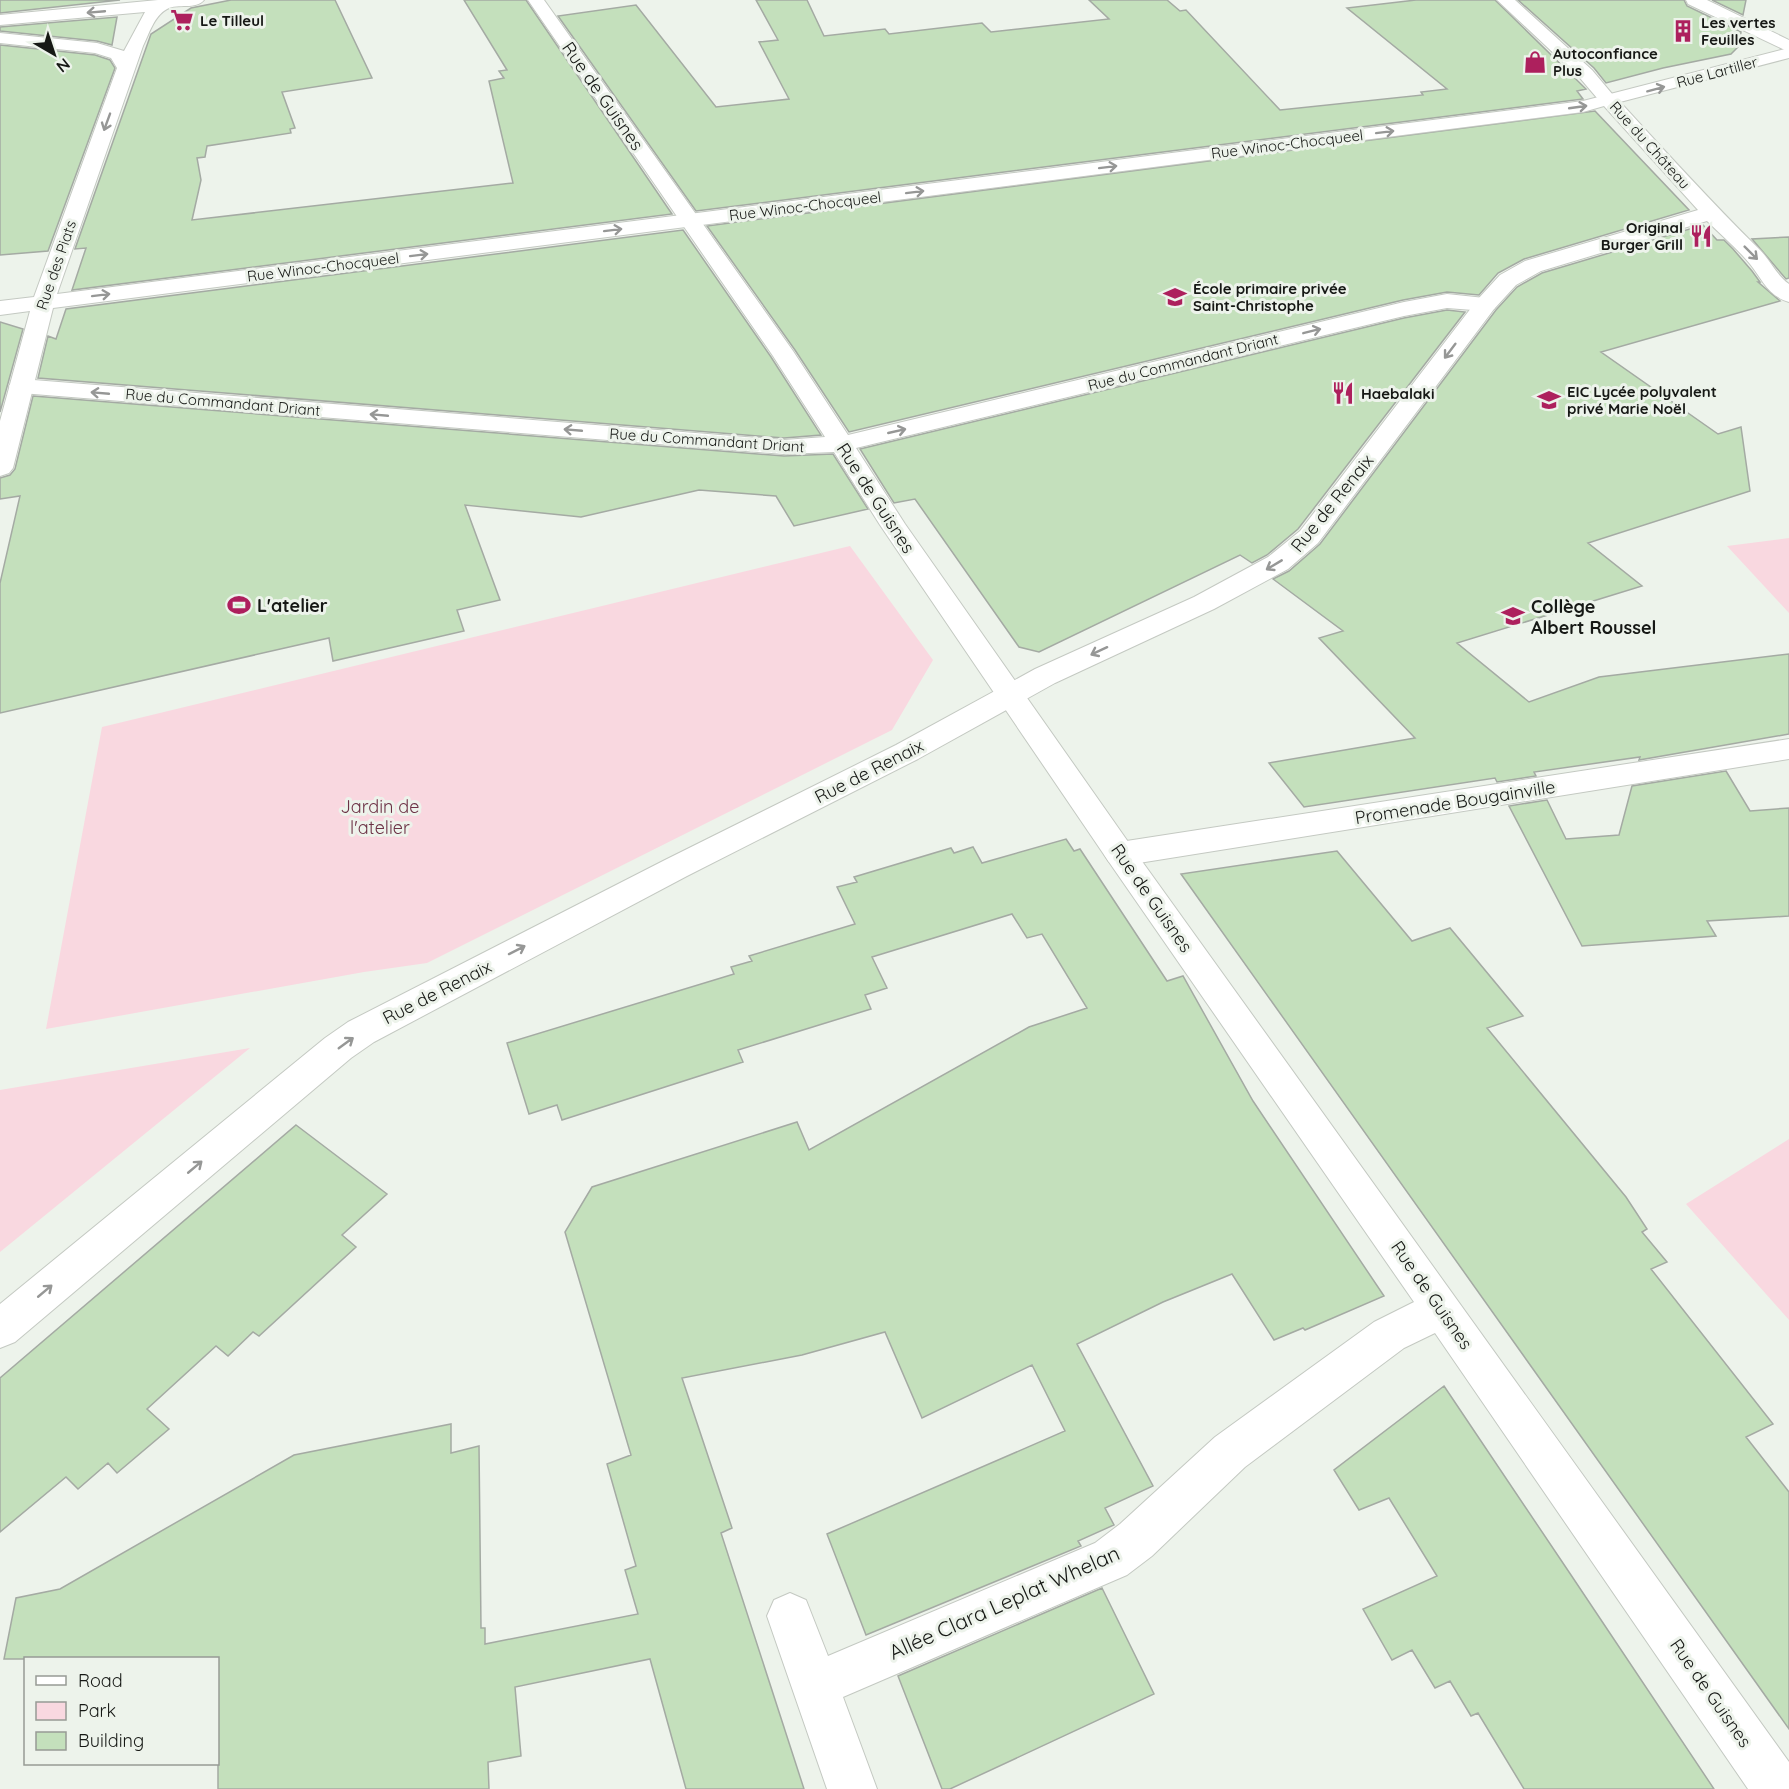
<svg xmlns="http://www.w3.org/2000/svg" width="1789" height="1789" font-family="Quicksand,sans-serif">
	<style>
		.green { fill: #f9d8e0 }
		.building { fill: #c4e0bc; stroke: #a4aaa3; stroke-width: 1.5 }
		.lines { fill: none; stroke-linecap: round; stroke-linejoin: round }
		.pedestrian-casing { stroke: #c4c9c2; stroke-width: 2 }
		.minor-casing { stroke: #c4c9c2; stroke-width: 2 }
		.tertiary-casing { stroke: #c4c9c2; stroke-width: 2 }
		.secondary-casing { stroke: #c4c9c2; stroke-width: 2 }
		.pedestrian { fill: #fff; fill-rule: evenodd }
		.minor { fill: #fff; fill-rule: evenodd }
		.tertiary { fill: #fff; fill-rule: evenodd }
		.secondary { fill: #fff; fill-rule: evenodd }
		.oneway { stroke: #969796 }
		.labels { text-anchor: middle; dominant-baseline: central; stroke-width: 6; stroke-linejoin: round; paint-order: stroke }
		.far-poi-label { font-size: 15px; font-weight: bold; fill: #161815; stroke: #edf3eb; text-anchor: start }
		.far-street-label { font-size: 15px; fill: #161815; stroke: #edf3eb }
		.street-label { font-size: 18px; fill: #161815; stroke: #edf3eb }
		.poi-label { font-size: 18px; font-weight: bold; fill: #161815; stroke: #edf3eb; text-anchor: start }
		.park-label { font-size: 18px; fill: #6c3145; stroke: #edf3eb }
		.near-street-label { font-size: 21px; fill: #161815; stroke: #edf3eb }
	</style>
	<rect width="100%" height="100%" fill="#edf3eb"/>
	<path class="green" d="M1789,538V613L1727,546Z
		M850,546L933,660L892,730L427,963L364,972L46,1029L102,727Z
		M250,1048L16,1239L0,1252V1090Z
		M1789,1139V1320L1686,1204Z"/>
	<path class="building" d="M0,0H120L0,13Z
		M231,0H335L372,78L282,92L295,128L290,129L291,133L207,146L205,157L197,158L201,180L192,220L513,183L489,81L504,78L499,71L507,70L464,0H526L672,214L72,290L86,248L75,249L151,34L191,8Z
		M756,0H807L824,36L885,29L889,34L982,23L991,32L1109,19L1089,0H1167L1180,11L1186,10L1280,110L1423,95L1421,92L1447,89L1347,8L1416,0H1495L1586,89L1577,91L1583,99L696,211L558,16L636,5L716,107L789,99L759,42L778,40Z
		M1518,0H1684L1687,6L1741,32L1739,46L1731,54L1663,68L1606,83L1594,68Z
		M1712,0H1746L1743,15Z
		M117,17L112,45L97,41L0,31V27Z
		M0,45L95,55L110,60L115,68L48,251L0,255Z
		M1595,111L1689,210L1524,259L1498,273L1479,295L1447,292L1403,300L849,432L795,350L707,226Z
		M1703,225L1717,240H1724L1733,249L1752,271L1760,282H1758L1780,301L1601,352L1718,434L1741,427L1750,491L1588,543L1642,586L1457,643L1529,702L1599,677L1789,654V734L1639,760L1640,757L1534,772L1536,776L1497,782L1495,778L1304,807L1269,763L1415,738L1319,638L1343,631L1273,579L1289,571L1320,544L1496,310L1517,287L1542,273Z
		M683,230L771,357L821,435L784,438L38,378L48,336L56,339L66,309Z
		M1789,237V278L1786,279L1752,239Z
		M1447,310L1465,312L1298,529L1267,555L1252,563L1240,555L1039,652L1019,647L915,499L894,503L860,449L1404,318Z
		M0,322L23,329L0,412Z
		M33,396L784,456L833,454L868,509L794,526L776,496L699,490L581,517L465,505L500,600L457,610L464,631L333,661L329,638L0,713V583L20,496L0,499V478L10,475L15,469Z
		M1726,771L1750,811L1789,808V916L1707,921L1716,936L1582,946L1509,806L1547,800L1566,839L1619,835L1632,786Z
		M1066,839L1074,851L1080,849L1167,981L1183,976L1253,1101L1384,1296L1305,1330L1303,1328L1274,1340L1232,1274L1163,1302L1077,1344L1153,1486L1105,1508L1114,1525L1078,1541L1081,1546L866,1635L827,1534L1065,1431L1032,1365L922,1418L885,1332L802,1355L682,1378L732,1528L721,1533L804,1789H686L650,1659L515,1687L521,1756L488,1762L489,1789H218V1659H4L16,1598L60,1589L294,1455L451,1424V1453L479,1446L481,1628H485V1644L638,1614L625,1570L636,1566L607,1464L631,1455L565,1232L592,1187L797,1122L809,1150L1029,1027L1087,1008L1042,934L1027,938L1012,914L872,957L887,988L865,995L871,1009L738,1050L743,1062L562,1120L557,1105L529,1114L507,1043L734,974L731,967L752,961L749,956L855,924L837,887L857,882L854,877L951,848L954,853L973,847L982,863Z
		M1337,851L1412,941L1450,928L1523,1016L1487,1028L1626,1197L1647,1229L1642,1232L1667,1262L1651,1269L1773,1424L1746,1437L1789,1492V1729L1181,874Z
		M296,1125L387,1194L342,1235L356,1247L259,1336L253,1332L228,1356L216,1346L147,1409L169,1429L117,1473L108,1463L78,1489L66,1477L0,1532V1378Z
		M1444,1386L1571,1575L1714,1789H1524L1478,1713L1471,1716L1450,1681L1435,1688L1412,1650L1392,1660L1363,1609L1437,1576L1389,1498L1359,1510L1334,1470Z
		M1102,1588L1154,1694L950,1789H942L898,1676Z"/>
	<g class="lines">
		<g class="pedestrian-casing">
			<path id="pedestrian" d="M1789,739V759L1120,866L1109,862L1104,854L1109,846L1120,842Z"/>
		</g>
		<g class="minor-casing">
			<path id="minor" d="M528,0H544L793,351L848,435L1404,302L1447,294L1494,299L1497,304L1494,309L1486,311L1447,308L1404,316L856,448L905,524L1131,846L1789,1762V1789H1748L1435,1333L1404,1348L1245,1467L1152,1556L1127,1575L843,1697L877,1789H827L767,1616L774,1600L790,1593L806,1600L828,1656L1095,1543L1120,1524L1215,1437L1374,1322L1414,1302L1109,862L880,525L834,452L784,454L21,393L13,391L9,386L13,381L21,379L784,440L825,437L773,356Z
				M1497,0H1515L1592,70L1618,101L1615,105H1603L1580,78Z"/>
		</g>
		<g class="tertiary-casing">
			<path id="tertiary" d="M158,0H204C196,10 178,3 167,9C154,16 149,34 143,46L57,294L1583,101L1789,48V58L1620,102C1666,152 1711,202 1760,250C1771,261 1776,275 1789,284V302C1768,296 1762,279 1750,264C1737,248 1721,235 1707,221L1541,271L1516,285L1494,309L1318,543L1288,569L1214,609L1055,683L918,759L687,876L374,1042L351,1058L15,1342L0,1348V1304L325,1038L348,1022L665,860L896,745L1035,669L1194,597L1268,557L1300,531L1478,299L1500,275L1525,261L1698,210L1604,106L1583,112L53,308L13,468L9,473L0,476V421L30,311L0,315V301L34,297L117,68L111,58L95,53L0,43V33L97,43L124,51L145,12L0,25V15Z"/>
		</g>
		<g class="secondary-casing">
			<path id="secondary" d="M1686,0H1707L1789,40V52L1688,4Z"/>
		</g>
		<use href="#pedestrian" class="pedestrian"/>
		<use href="#minor" class="minor"/>
		<use href="#tertiary" class="tertiary"/>
		<use href="#secondary" class="secondary"/>
	</g>
	<defs><path id="oneway-shaft" d="M-6 0H5M1.5-3L5.5 0L1.5 3" fill="none" stroke-width="1.6" stroke-linecap="round" stroke-linejoin="round" transform="scale(1.5)"/></defs>
	<g class="oneway">
		<use href="#oneway-shaft" transform="translate(96 12) rotate(175)"/>
		<use href="#oneway-shaft" transform="translate(1656 89) rotate(-15)"/>
		<use href="#oneway-shaft" transform="translate(1578 107) rotate(-8)"/>
		<use href="#oneway-shaft" transform="translate(107 122) rotate(110)"/>
		<use href="#oneway-shaft" transform="translate(1385 132) rotate(-7)"/>
		<use href="#oneway-shaft" transform="translate(1108 167) rotate(-7)"/>
		<use href="#oneway-shaft" transform="translate(915 192) rotate(-7)"/>
		<use href="#oneway-shaft" transform="translate(613 230) rotate(-7)"/>
		<use href="#oneway-shaft" transform="translate(1751 253) rotate(45)"/>
		<use href="#oneway-shaft" transform="translate(419 255) rotate(-7)"/>
		<use href="#oneway-shaft" transform="translate(101 295) rotate(-7)"/>
		<use href="#oneway-shaft" transform="translate(1312 331) rotate(-14)"/>
		<use href="#oneway-shaft" transform="translate(1450 351) rotate(127)"/>
		<use href="#oneway-shaft" transform="translate(100 393) rotate(-175)"/>
		<use href="#oneway-shaft" transform="translate(379 415) rotate(-175)"/>
		<use href="#oneway-shaft" transform="translate(573 430) rotate(-175)"/>
		<use href="#oneway-shaft" transform="translate(897 431) rotate(-13)"/>
		<use href="#oneway-shaft" transform="translate(1274 565) rotate(149)"/>
		<use href="#oneway-shaft" transform="translate(1099 651) rotate(155)"/>
		<use href="#oneway-shaft" transform="translate(517 950) rotate(-27)"/>
		<use href="#oneway-shaft" transform="translate(346 1043) rotate(-36)"/>
		<use href="#oneway-shaft" transform="translate(195 1167) rotate(-40)"/>
		<use href="#oneway-shaft" transform="translate(45 1291) rotate(-40)"/>
	</g>
	<defs>
		<g id="supermarket-bare" transform="scale(1.8)"><path d="M-6-5.5h2.5l.6 2H6L4.5 2H-2.5L-4.4-4H-6ZM-1.5 3.2a1.3 1.3 0 1 0 .1 0ZM3 3.2a1.3 1.3 0 1 0 .1 0Z" fill="#ad205d" stroke="#edf3eb" stroke-width="2.5" paint-order="stroke"/></g>
		<g id="building-bare" transform="scale(1.8)"><path d="M-4-6H4V6H1V3H-1V6H-4ZM-2.5-4.3h1.7v1.8h-1.7ZM.8-4.3h1.7v1.8H.8ZM-2.5-1h1.7V.8h-1.7ZM.8-1h1.7V.8H.8Z" fill="#ad205d" stroke="#edf3eb" stroke-width="2.5" paint-order="stroke"/></g>
		<g id="shop-bare" transform="scale(1.8)"><path d="M-5-2.5h2.3a2.7 3.5 0 0 1 5.4 0H5L5.5 6h-11ZM-1.5-2.5h3a1.5 2.3 0 0 0-3 0Z" fill="#ad205d" stroke="#edf3eb" stroke-width="2.5" paint-order="stroke"/></g>
		<g id="restaurant-bare" transform="scale(1.8)"><path d="M-5-6h1v4h1v-4h1v4h1v-4h1v5L-1.5 .5V6h-2V.5L-5-1ZM5-6V6H3V1.5H1.5Q1.5-4 5-6Z" fill="#ad205d" stroke="#edf3eb" stroke-width="2.5" paint-order="stroke"/></g>
		<g id="school-bare" transform="scale(1.8)"><path d="M0-5L7-2L0 1L-7-2ZM-4 1L0 2.5L4 1V4Q0 6-4 4Z" fill="#ad205d" stroke="#edf3eb" stroke-width="2.5" paint-order="stroke"/></g>
		<g id="stadium-bare" transform="scale(1.8)"><path d="M0-5a6.5 5 0 1 0 0 10a6.5 5 0 1 0 0-10ZM-3.5-1.8h7v3.6h-7Z" fill="#ad205d" stroke="#edf3eb" stroke-width="2.5" paint-order="stroke"/></g>
	</defs>
	<g fill-rule="evenodd">
		<use href="#supermarket-bare" x="182" y="20"/>
		<use href="#building-bare" x="1683" y="31"/>
		<use href="#shop-bare" x="1535" y="62"/>
		<use href="#restaurant-bare" x="1701" y="236"/>
		<use href="#school-bare" x="1175" y="297"/>
		<use href="#restaurant-bare" x="1343" y="393"/>
		<use href="#school-bare" x="1549" y="400"/>
		<use href="#stadium-bare" x="239" y="605"/>
		<use href="#school-bare" x="1513" y="616"/>
	</g>
	<g class="labels">
		<g class="far-poi-label">
			<text x="200" y="20">Le Tilleul</text>
			<text x="1701" y="22">Les vertes<tspan x="1701" dy="17">Feuilles</tspan></text>
			<text x="1553" y="53">Autoconfiance<tspan x="1553" dy="17">Plus</tspan></text>
			<text x="1683" y="227" text-anchor="end">Original<tspan x="1683" dy="17">Burger Grill</tspan></text>
			<text x="1193" y="288">École primaire privée<tspan x="1193" dy="17">Saint-Christophe</tspan></text>
			<text x="1567" y="391">EIC Lycée polyvalent<tspan x="1567" dy="17">privé Marie Noël</tspan></text>
			<text x="1361" y="393">Haebalaki</text>
		</g>
		<g class="far-street-label">
			<text transform="translate(1717 72) rotate(-15)">Rue Lartiller</text>
			<text transform="translate(1287 144) rotate(-7)">Rue Winoc-Chocqueel</text>
			<text transform="translate(1650 145) rotate(48)">Rue du Château</text>
			<text transform="translate(805 206) rotate(-7)">Rue Winoc-Chocqueel</text>
			<text transform="translate(56 265) rotate(-71)">Rue des Piats</text>
			<text transform="translate(323 267) rotate(-7)">Rue Winoc-Chocqueel</text>
			<text transform="translate(1183 362) rotate(-14)">Rue du Commandant Driant</text>
			<text transform="translate(223 402) rotate(5)">Rue du Commandant Driant</text>
			<text transform="translate(707 440) rotate(4)">Rue du Commandant Driant</text>
		</g>
		<g class="street-label">
			<text transform="translate(603 96) rotate(55)">Rue de Guisnes</text>
			<text transform="translate(876 498) rotate(57)">Rue de Guisnes</text>
			<text transform="translate(1332 503) rotate(-51)">Rue de Renaix</text>
			<text transform="translate(869 771) rotate(-27)">Rue de Renaix</text>
			<text transform="translate(1455 802) rotate(-9)">Promenade Bougainville</text>
			<text transform="translate(1152 898) rotate(55)">Rue de Guisnes</text>
			<text transform="translate(437 992) rotate(-27)">Rue de Renaix</text>
			<text transform="translate(1432 1295) rotate(55)">Rue de Guisnes</text>
			<text transform="translate(1711 1693) rotate(55)">Rue de Guisnes</text>
		</g>
		<g class="poi-label">
			<text x="257" y="605">L'atelier</text>
			<text x="1531" y="606">Collège<tspan x="1531" dy="21">Albert Roussel</tspan></text>
		</g>
		<g class="park-label">
			<text x="380" y="806">Jardin de<tspan x="380" dy="21">l'atelier</tspan></text>
		</g>
		<g class="near-street-label">
			<text transform="translate(1004 1602) rotate(-24)">Allée Clara Leplat Whelan</text>
		</g>
	</g>
	<rect x="24" y="1657" width="195" height="108" fill="#edf3eb" stroke="#979b95" stroke-width="1.5"/>
	<rect x="36" y="1676" width="30" height="9" fill="#ffffff" stroke="#979b95" stroke-width="1.5"/>
	<text x="78" y="1687" font-size="18" fill="#161815">Road</text>
	<rect x="36" y="1702" width="30" height="18" fill="#f9d8e0" stroke="#979b95" stroke-width="1.5"/>
	<text x="78" y="1717" font-size="18" fill="#161815">Park</text>
	<rect x="36" y="1732" width="30" height="18" fill="#c4e0bc" stroke="#979b95" stroke-width="1.5"/>
	<text x="78" y="1747" font-size="18" fill="#161815">Building</text>
	<g transform="translate(54 54) rotate(141)" stroke="#edf3eb" stroke-width="4.5" paint-order="stroke">
	<path d="M0-4.5L10 22L0 15L-10 22Z" fill="#161815"/>
	<text y="-9" font-size="16" font-weight="bold" text-anchor="middle" fill="#161815">N</text>
	</g>
</svg>
